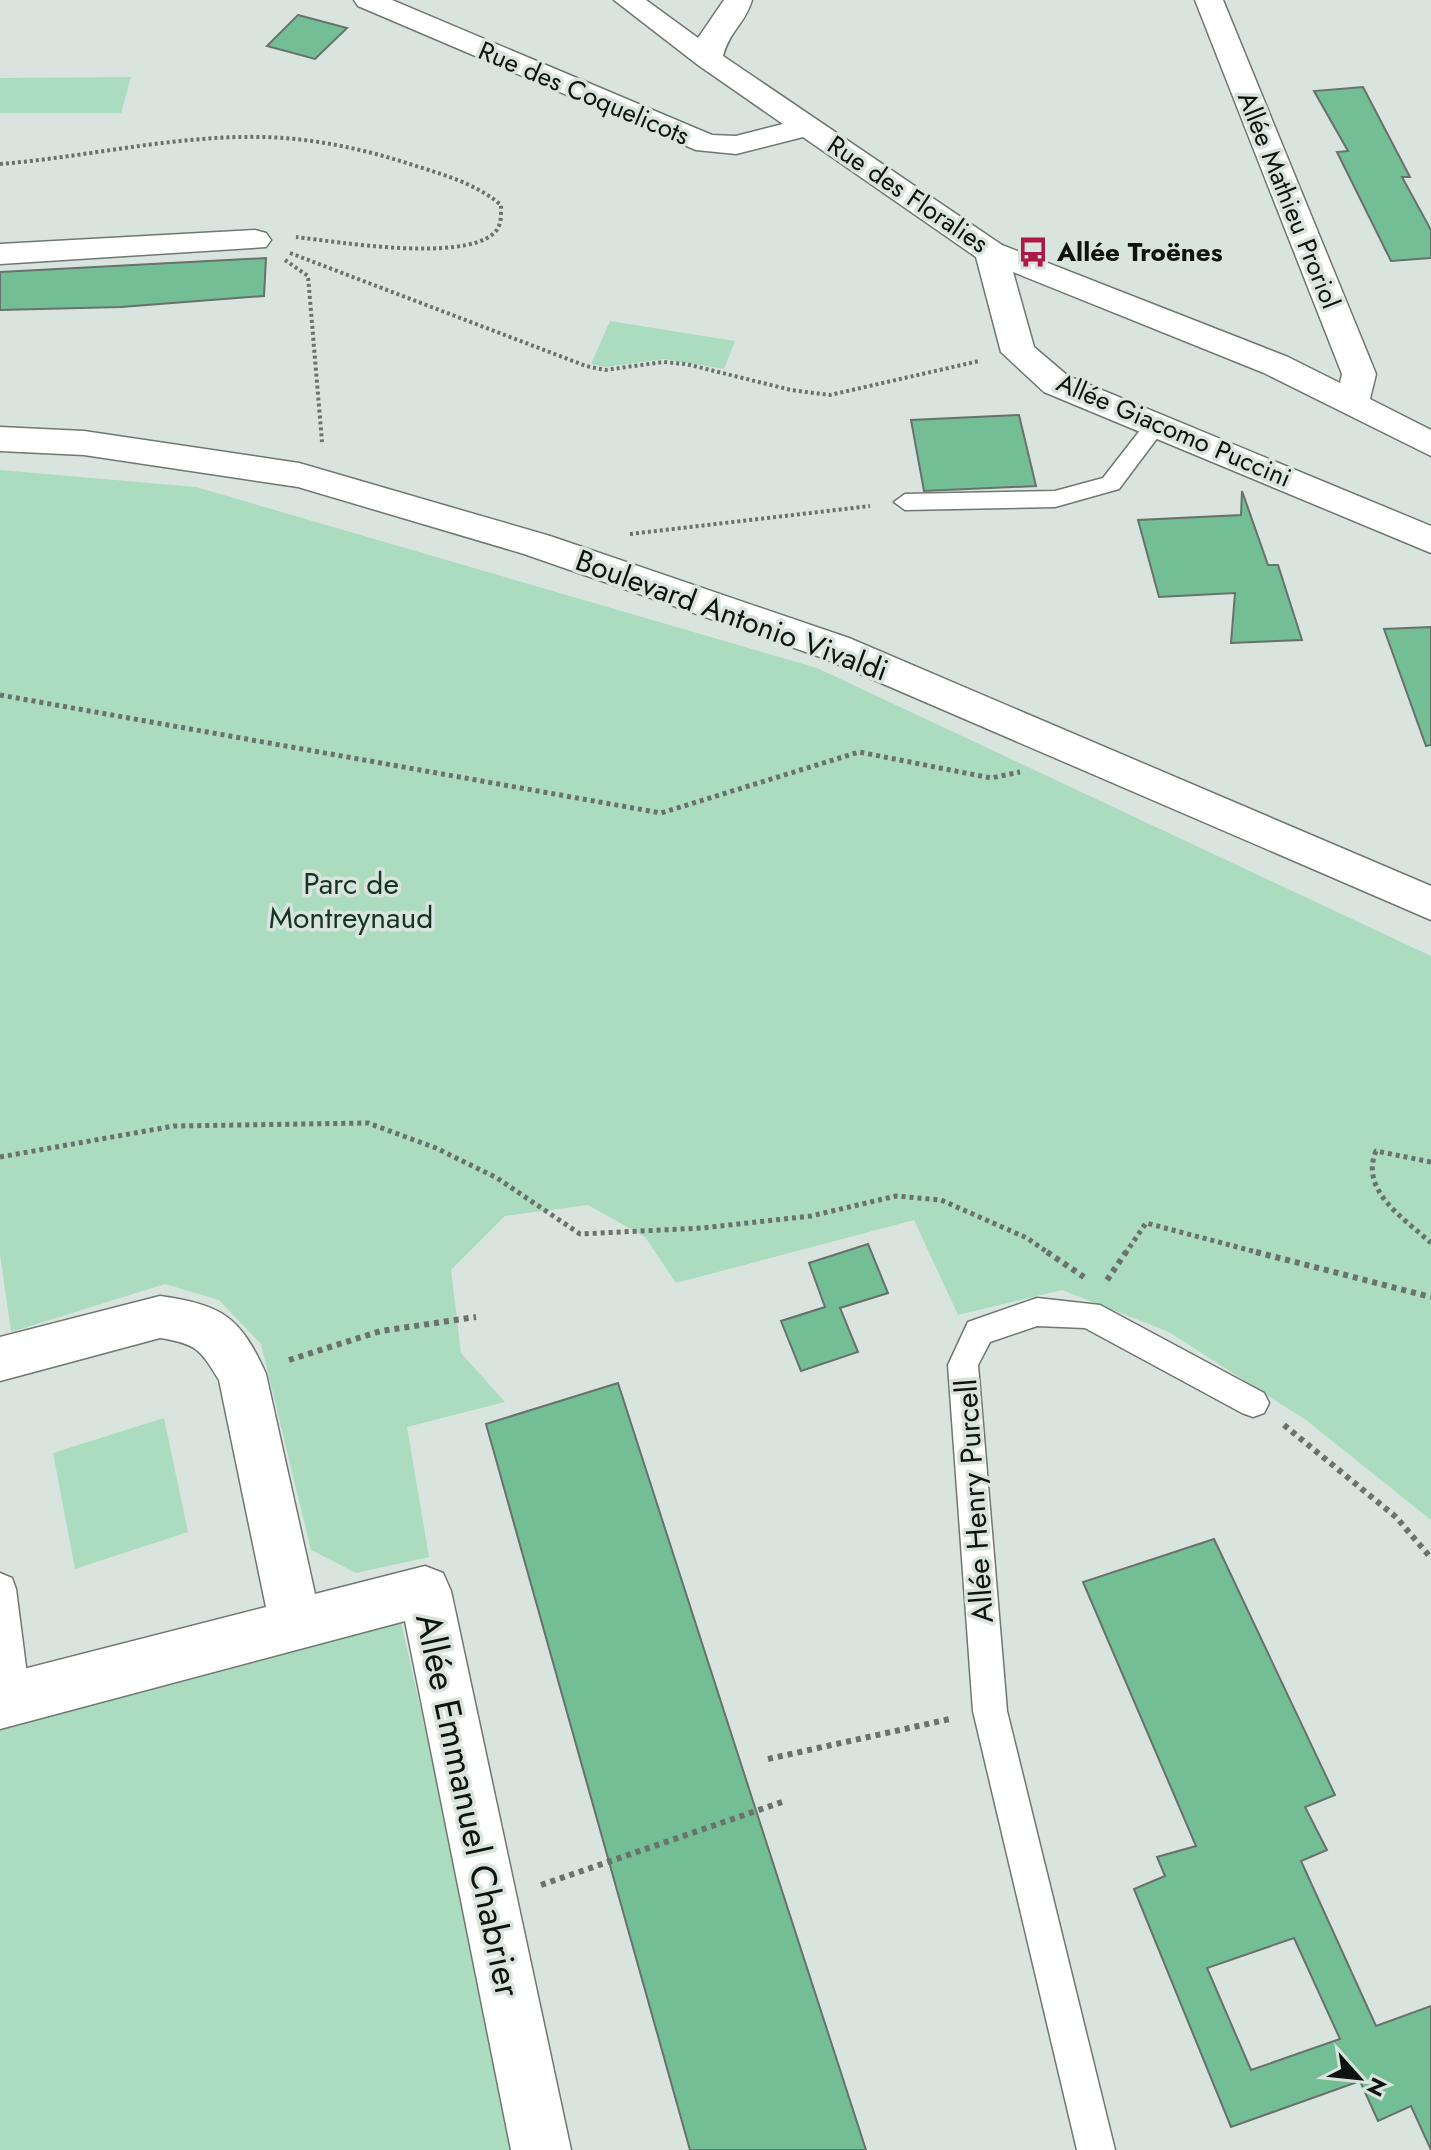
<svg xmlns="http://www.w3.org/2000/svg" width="1431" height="2150" font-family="Jost,sans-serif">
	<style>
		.green { fill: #abdcbf }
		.building { fill: #74be96; stroke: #68716b; stroke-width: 2; fill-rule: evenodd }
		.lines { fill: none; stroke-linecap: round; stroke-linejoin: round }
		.service-casing { stroke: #6e7772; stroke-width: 3 }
		.minor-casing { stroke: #6e7772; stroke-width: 3 }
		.tertiary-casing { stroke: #6e7772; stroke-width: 3 }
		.path-far2 { stroke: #6b716d; stroke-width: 4; stroke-dasharray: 3 3; stroke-linecap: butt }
		.path-far1 { stroke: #6b716d; stroke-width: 5; stroke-dasharray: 4 4; stroke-linecap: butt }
		.path { stroke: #6b716d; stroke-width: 6; stroke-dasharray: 5 5; stroke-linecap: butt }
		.service { fill: #fff; fill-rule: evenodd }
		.minor { fill: #fff; fill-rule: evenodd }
		.tertiary { fill: #fff; fill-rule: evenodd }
		.labels { text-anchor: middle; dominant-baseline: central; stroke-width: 7; stroke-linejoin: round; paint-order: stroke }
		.far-street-label { font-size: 26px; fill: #0f1310; stroke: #dae4de }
		.far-poi-label { font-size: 26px; font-weight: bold; fill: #0f1310; stroke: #dae4de; text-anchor: start }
		.street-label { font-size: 30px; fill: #0f1310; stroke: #dae4de }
		.park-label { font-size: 30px; fill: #143524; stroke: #dae4de }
		.near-street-label { font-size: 36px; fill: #0f1310; stroke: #dae4de }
	</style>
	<rect width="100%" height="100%" fill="#dae4de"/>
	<path class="green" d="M131,77L121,113H0V78Z
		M610,321L735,341L724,369L664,359L606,367L591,364Z
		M0,470L196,487L817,668L1431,956V1520L1306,1420L1169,1332L1062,1290L958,1315L914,1220L676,1283L645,1237L588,1205L505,1216L451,1270L461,1353L505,1402L407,1427L429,1557L356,1573L311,1550L261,1344L219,1300L165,1284L11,1332L0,1254Z
		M164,1418L188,1532L75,1569L53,1453Z
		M398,1609L520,2150H0V1724Z"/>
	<path class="building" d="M298,15L347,28L315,59L267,46Z
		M1363,87L1410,177H1402L1431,230V258L1391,261L1337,152L1348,151L1314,91Z
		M266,258L264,296L121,307L0,310V272Z
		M1019,415L1036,486L924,491L911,420Z
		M1242,491L1268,565H1278L1302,640L1231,643L1235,593L1159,597L1138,520L1241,515Z
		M1431,627V745L1426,746L1384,629Z
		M868,1244L888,1293L840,1308L858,1352L801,1371L781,1321L825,1307L809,1263Z
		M618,1383L762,1829L866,2150H690L486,1424Z
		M1214,1539L1335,1795L1305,1807L1327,1850L1301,1861L1376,2026L1431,2006V2150L1411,2106L1378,2121L1360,2081L1231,2127L1134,1889L1165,1876L1157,1857L1196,1846L1083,1582ZM1294,1938L1340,2039L1251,2070L1207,1968Z"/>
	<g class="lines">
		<g class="service-casing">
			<path id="service" d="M1156,418L1167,425L1119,489L1055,507L905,510L894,502L905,494L1055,491L1103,478L1148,420Z
				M1037,1298L1100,1305L1264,1393L1269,1403L1264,1413L1253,1417L1242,1413L1085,1328L1037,1326L990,1342L978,1365L1007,1711L1115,2150H1077L973,1711L948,1365L968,1322Z
				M0,1573L12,1578L16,1589L30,1698L25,1710L13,1715L0,1707Z"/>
		</g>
		<g class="minor-casing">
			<path id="minor" d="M354,0H392L712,135L736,136L783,124L698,65L614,0H646L698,38L724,0H752C745,24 730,30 723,56L1002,245L1288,357L1340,383L1342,374L1195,0H1223L1376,374L1370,399L1431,430V456L1264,373L1013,272L1034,347L1068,376L1431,526V553L1044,392L1001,352L976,257L803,137L736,154L696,150L358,6Z
				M255,230L266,233L271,240L266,247L0,264V244Z
				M160,1296C222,1305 240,1316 266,1374L315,1594L425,1566L443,1573L451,1591L571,2150H511L405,1621L0,1729V1675L266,1607L219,1380C200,1349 197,1344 160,1338L0,1381V1337Z"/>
		</g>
		<g class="tertiary-casing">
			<path id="tertiary" d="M0,427L84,431L299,463L550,536L849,638L1431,886V920L823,658L524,554L298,487L84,455L0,451Z"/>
		</g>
		<path class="path-far2" d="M0,164C87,157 175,135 262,137C313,138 364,149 413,165C444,175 475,183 501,205C501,215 502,227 493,234C459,262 339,242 296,237
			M290,253L586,366L605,370L663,362L686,364L791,390L830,395L979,361
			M285,260L308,276L322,442
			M630,534L870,506"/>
		<path class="path-far1" d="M0,695L661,813L859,752L991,778L1020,772
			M0,1157L174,1126L368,1123L436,1148L497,1178L580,1234L702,1228L811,1216L896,1196L941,1200L1027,1238L1050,1254
			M1431,1162L1376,1151C1359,1191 1405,1219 1431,1243
			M1125,1254L1146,1223L1264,1254"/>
		<path class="path" d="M1047,1252L1084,1277
			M1256,1252L1431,1297
			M1107,1280L1126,1252
			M289,1360L381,1331L476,1317
			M1284,1425L1396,1517L1431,1558
			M768,1759L950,1719
			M541,1885L782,1802"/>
		<use href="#service" class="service"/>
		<use href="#minor" class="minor"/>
		<use href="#tertiary" class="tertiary"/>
	</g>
	<defs>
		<g id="bus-bare" transform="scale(2.4)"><path d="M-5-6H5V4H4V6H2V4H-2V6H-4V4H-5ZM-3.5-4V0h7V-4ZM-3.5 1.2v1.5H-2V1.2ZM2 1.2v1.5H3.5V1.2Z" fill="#ac1949" stroke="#dae4de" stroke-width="2.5" paint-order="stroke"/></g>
	</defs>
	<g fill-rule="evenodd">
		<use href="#bus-bare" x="1033" y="252"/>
	</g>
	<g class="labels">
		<g class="far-street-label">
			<text transform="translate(584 93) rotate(23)">Rue des Coquelicots</text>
			<text transform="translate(908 194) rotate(34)">Rue des Floralies</text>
			<text transform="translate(1289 200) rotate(68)">Allée Mathieu Proriol</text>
			<text transform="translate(1174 430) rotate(23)">Allée Giacomo Puccini</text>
		</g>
		<g class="far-poi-label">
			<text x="1057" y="252">Allée Troënes</text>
		</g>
		<g class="street-label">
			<text transform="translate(732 615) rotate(20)">Boulevard Antonio Vivaldi</text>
			<text transform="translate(974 1501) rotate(-94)">Allée Henry Purcell</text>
		</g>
		<g class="park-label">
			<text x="351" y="883">Parc de<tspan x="351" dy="34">Montreynaud</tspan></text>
		</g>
		<g class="near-street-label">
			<text transform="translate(469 1805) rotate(78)">Allée Emmanuel Chabrier</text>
		</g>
	</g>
	<g transform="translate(1359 2078) rotate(117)" stroke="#dae4de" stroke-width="6" paint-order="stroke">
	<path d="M0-6L14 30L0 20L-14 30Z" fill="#0f1310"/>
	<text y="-12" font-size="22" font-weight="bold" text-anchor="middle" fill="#0f1310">N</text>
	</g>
</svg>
